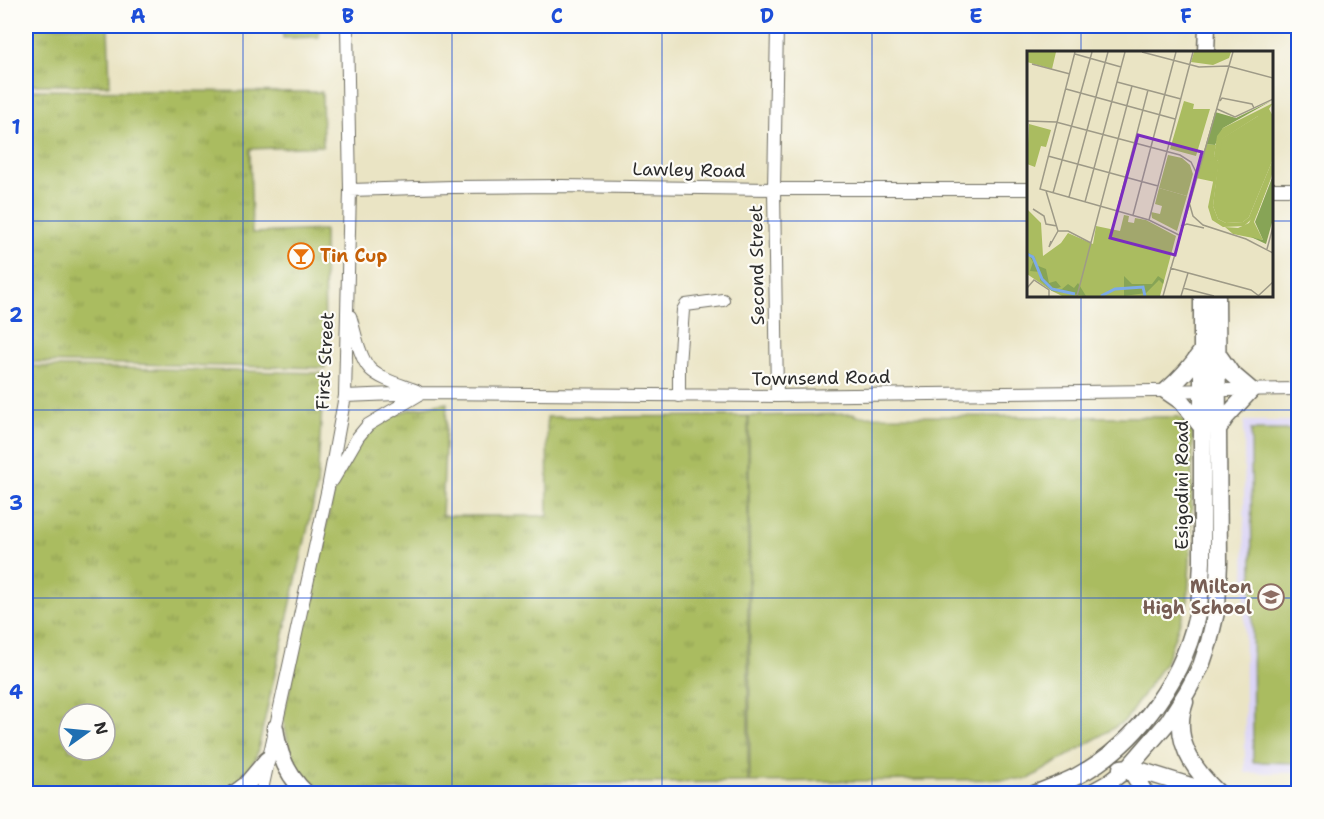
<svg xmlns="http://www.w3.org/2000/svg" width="1324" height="819" font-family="'Shantell Sans',sans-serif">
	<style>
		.built { fill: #dcd5f6 }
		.grass { fill: url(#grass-tufts); stroke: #6a7446; stroke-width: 1.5; fill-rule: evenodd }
		.green { fill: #aabc60; stroke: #6a7446; stroke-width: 1.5 }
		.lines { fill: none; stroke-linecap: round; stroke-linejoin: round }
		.street-casing { stroke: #6e6c61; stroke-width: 14 }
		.secondary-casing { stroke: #6e6c61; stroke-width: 19 }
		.street { stroke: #fff; stroke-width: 12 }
		.secondary { stroke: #fff; stroke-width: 16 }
		.grid { fill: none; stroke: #1d4ed8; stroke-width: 1.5; stroke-opacity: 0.55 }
		.labels { text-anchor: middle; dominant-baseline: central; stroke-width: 4.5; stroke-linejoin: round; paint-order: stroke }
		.street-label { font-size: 18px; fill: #2b2b2b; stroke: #fdfcf7 }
		.food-label { font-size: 18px; font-weight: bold; fill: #c56008; stroke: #fdfcf7; text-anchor: start }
		.education-label { font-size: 18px; font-weight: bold; fill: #785e54; stroke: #fdfcf7; text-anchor: end }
		.inset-river { fill: none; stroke: #7dabe7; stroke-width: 3 }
		.inset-road { fill: none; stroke: #9e9a87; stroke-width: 1.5 }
		.view { fill: #7b2cbf; fill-opacity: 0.15; stroke: #7b2cbf; stroke-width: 3 }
		.inset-edge { fill: none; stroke: #2b2b2b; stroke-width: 3 }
		.neatline { fill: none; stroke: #1d4ed8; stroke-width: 2 }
		.grid-label { font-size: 20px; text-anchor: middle; font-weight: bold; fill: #1d4ed8 }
	</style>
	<defs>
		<pattern id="grass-tufts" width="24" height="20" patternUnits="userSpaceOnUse" patternTransform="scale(1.5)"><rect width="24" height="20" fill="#aabc60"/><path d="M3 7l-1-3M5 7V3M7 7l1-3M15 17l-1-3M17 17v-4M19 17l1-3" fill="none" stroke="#8b994f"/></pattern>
	</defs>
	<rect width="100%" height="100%" fill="#fdfcf7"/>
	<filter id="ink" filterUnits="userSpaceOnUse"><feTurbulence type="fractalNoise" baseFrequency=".0167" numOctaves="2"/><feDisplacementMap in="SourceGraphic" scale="12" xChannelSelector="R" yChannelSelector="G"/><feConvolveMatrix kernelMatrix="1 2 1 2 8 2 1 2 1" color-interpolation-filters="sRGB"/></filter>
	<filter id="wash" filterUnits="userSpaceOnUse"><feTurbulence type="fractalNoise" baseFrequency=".008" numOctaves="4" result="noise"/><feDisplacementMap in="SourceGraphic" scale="24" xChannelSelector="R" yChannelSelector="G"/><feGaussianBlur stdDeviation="1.35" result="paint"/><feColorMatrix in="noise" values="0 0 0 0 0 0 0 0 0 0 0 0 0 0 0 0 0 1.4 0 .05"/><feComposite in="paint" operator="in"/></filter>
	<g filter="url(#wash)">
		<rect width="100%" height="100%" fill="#eae4c4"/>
		<path class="built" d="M1244,421H1298V773H1245Z"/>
		<path class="grass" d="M26,26H108L110,85H26Z
			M26,90L322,92L323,146L250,149L252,233L324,230L325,368L26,362Z
			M26,366L324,373L317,487L256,758L241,779L217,793L26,794ZM69,714H105V750H69Z
			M447,403L442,516H548L547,417L748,416V782L552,784L326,793L294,770L283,719L335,486L354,449L369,426L388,417L408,410Z"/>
		<path class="green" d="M283,26H318L319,37L283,38Z
			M855,414V416L1179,417L1193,426L1191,539L1188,600L1166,661L1125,721L1029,779L750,782L749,416Z
			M1251,430H1298V763L1253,762Z"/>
	</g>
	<g filter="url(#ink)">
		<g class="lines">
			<g class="street-casing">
				<path id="street" d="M1272,189H1298
					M350,190L452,187L561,186L774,189H1028
					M350,316C355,331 359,357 370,369C381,380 402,385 417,391
					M345,396L421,393L777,396L1298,389
					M679,396V365L683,310L686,305L723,300
					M777,396L774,189L777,26
					M333,480L358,437L368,425L420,394
					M261,794L328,488L345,396L350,190L347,26"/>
			</g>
			<g class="secondary-casing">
				<path id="secondary" d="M1206,52L1207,26
					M1217,353L1231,373L1251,390L1226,417L1218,429
					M1201,426L1182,402L1166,391C1180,379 1191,367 1201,352
					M1185,702C1183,708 1181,715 1181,721C1179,750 1198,774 1218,793
					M275,728C278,753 287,776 307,794
					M1129,767L1143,790L1146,794
					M1121,768L1129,767L1216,794
					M234,794L246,785L267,760
					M1034,794C1049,788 1064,783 1077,776C1139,743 1188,673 1199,604C1201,590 1201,576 1202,562V296
					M1089,794L1107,784L1129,767L1168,722L1187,692L1201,666L1209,642L1217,608L1219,562L1217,296"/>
			</g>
			<use href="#street" class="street"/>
			<use href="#secondary" class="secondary"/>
		</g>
	</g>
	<path class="grid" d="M243,26V794M452,26V794M662,26V794M872,26V794M1081,26V52M26,221H1028M1272,221H1298M1081,296V794M26,410H1298M26,598H1298"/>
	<defs>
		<g id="bar-ring" transform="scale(1.35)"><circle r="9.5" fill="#fdfcf7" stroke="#e8710a" stroke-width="1.5"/><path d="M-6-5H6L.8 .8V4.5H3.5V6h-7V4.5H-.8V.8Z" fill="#e8710a"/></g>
		<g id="school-ring" transform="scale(1.35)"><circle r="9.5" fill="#fdfcf7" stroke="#8d6e63" stroke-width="1.5"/><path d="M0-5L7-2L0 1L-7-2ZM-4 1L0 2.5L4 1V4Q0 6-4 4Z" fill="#8d6e63"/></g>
	</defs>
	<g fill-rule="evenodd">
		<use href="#bar-ring" x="301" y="256"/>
		<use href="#school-ring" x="1271" y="597"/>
	</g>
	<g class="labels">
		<g class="street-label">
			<text transform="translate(689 170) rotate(1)">Lawley Road</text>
			<text transform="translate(757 265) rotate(-91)">Second Street</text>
			<text transform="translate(325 361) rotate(-87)">First Street</text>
			<text transform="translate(821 378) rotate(-1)">Townsend Road</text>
			<text transform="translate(1182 485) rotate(-90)">Esigodini Road</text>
		</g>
		<g class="food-label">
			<text x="320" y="256">Tin Cup</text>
		</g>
		<g class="education-label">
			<text x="1252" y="587">Milton<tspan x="1252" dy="21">High School</tspan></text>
		</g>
	</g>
	<g transform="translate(1027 51)">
		<rect width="246" height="246" fill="#eae4c4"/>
		<path d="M167,1H204L202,7L186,14L164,11ZM231,65H246V108L222,166L216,171L199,172L191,168L186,155L194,88ZM179,93L189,94L187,105L191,107L188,131L169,127ZM246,122L227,171L236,189L206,183L198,176L211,177L222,172ZM132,137L160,145L150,180L125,167L124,161L133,163L135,155L128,153ZM0,158L14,172L16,205L34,192L41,182L66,193L69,175L93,180L97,164L102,165L101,171L107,172L108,167L119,169L149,185L133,245H35L25,240L0,223Z" fill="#aabc60"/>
		<path d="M246,49L196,77L188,94L179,93L188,61L209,67ZM245,127L246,168L239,193L224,186L236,189L228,171ZM0,201L8,206L9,214L19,218L22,232L29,230L34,236L28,238H35L41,233L47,237L51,232L59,245L25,240L13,229V221L3,220L6,211ZM97,225L105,233H125L131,225L137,229L136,233L132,229L119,242L97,245Z" fill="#87a456"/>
		<path d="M0,1H29L25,18L0,11ZM157,50L167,53L166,58H183L169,105L143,98ZM246,52L242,58L246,65H231L195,88L186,155L191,168L199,172L216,171L222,166L246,108V121L230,163L217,175L196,176L185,169L181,156L190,111L188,122L180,121L182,109L191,110L187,105L190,85L196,77ZM2,73L24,79L19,96L14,95L8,116L0,113ZM141,104L155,107L163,114L166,123L160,145L132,137Z" fill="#aabc60"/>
		<path class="inset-river" d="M0,203L6,206L15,228L25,238L48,243M74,245L88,238L116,236L118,245"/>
		<path class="inset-road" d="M48,1L13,138L122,169L152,184M115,1L172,16L201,15L246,27M48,3L94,16M5,13L43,23M90,31L154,48M39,38L148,68M193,50L195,47L225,53L227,57M190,58L208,66L246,48M0,70L29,71L153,104L164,111L169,121M21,105L131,135M19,140L31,180H41L64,192M26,142L65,1M42,146L81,1M58,151L98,1M162,151L166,165L176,174L219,188L246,202M6,158L17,165L19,173L30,175M90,160L121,39M106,164L149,1M122,169L166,1M154,175L160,173L177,177M24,190L22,196L31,180M240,198L246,176M143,217L224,239L232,245M0,237L7,229L22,239V245M156,237L187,245M50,245L105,35M136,245L206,1M154,245L161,222M231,245L246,231"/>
		<path class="view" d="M111,84L175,101L148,204L83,187Z"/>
		<rect width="246" height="246" class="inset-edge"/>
	</g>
	<rect width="1324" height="819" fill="none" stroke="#fdfcf7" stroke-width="66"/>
	<g transform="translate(87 732) rotate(75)"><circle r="28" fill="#fdfcf7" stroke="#a9a8a5" stroke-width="1.5"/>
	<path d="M0-4.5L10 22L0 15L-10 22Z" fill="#1f6fb2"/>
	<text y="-9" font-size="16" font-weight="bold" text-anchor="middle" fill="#2b2b2b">N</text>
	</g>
	<rect x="33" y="33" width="1258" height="753" class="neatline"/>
	<g class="grid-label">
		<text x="138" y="23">A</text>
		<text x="348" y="23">B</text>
		<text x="557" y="23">C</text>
		<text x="767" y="23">D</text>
		<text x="976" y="23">E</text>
		<text x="1186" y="23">F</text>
		<text x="16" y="134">1</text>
		<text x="16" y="322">2</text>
		<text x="16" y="510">3</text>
		<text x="16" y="699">4</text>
	</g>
</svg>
